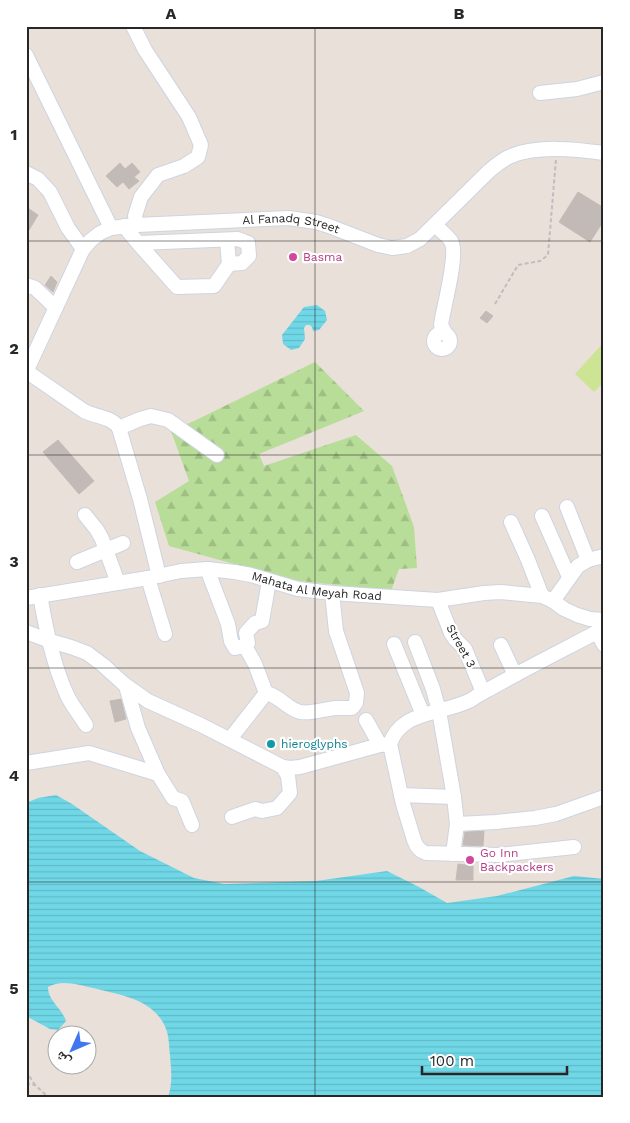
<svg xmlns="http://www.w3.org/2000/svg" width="630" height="1123" font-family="'Work Sans','Noto Naskh Arabic',sans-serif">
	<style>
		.forest { fill: url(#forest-firs) }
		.pitch { fill: #cde494 }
		.water { fill: url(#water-rules) }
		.building { fill: #c1bab6; stroke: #c4bcb3 }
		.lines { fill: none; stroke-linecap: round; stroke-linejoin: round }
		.minor-casing { stroke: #ced4e0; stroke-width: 16 }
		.path { stroke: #bebebe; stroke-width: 2; stroke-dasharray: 4 2.5; stroke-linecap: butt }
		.minor { stroke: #fff; stroke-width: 14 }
		.grid { fill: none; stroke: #272727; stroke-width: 1; stroke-opacity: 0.55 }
		.hotel-dot { fill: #d1479c; stroke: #fff; stroke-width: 2 }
		.culture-dot { fill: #0f9aa8; stroke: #fff; stroke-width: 2 }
		.labels { text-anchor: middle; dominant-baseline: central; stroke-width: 4.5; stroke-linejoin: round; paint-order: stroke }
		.street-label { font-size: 12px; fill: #272727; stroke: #fff }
		.hotel-label { font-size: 12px; fill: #b23c85; stroke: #fff; text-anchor: start }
		.culture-label { font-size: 12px; fill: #0d838f; stroke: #fff; text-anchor: start }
		.neatline { fill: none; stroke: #272727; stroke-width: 2 }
		.grid-label { font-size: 16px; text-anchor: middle; font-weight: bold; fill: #272727 }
	</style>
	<defs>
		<pattern id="forest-firs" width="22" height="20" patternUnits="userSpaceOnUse" patternTransform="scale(1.25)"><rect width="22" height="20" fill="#b8dd98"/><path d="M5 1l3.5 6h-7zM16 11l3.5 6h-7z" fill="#9ebe83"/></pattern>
		<pattern id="water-rules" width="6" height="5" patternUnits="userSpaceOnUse" patternTransform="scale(1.25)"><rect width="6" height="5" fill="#70d7e7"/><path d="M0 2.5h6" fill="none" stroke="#61b9c6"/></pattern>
	</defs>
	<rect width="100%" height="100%" fill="#e9e0d9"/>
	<path class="forest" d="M315,362L364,411L259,454L264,466L356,435L392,466L414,527L417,568L399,569L391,591L292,580L169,546L155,502L189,481L171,431L194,421Z"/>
	<path class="pitch" d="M604,342V382L594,392L575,374Z"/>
	<path class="water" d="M317,305L325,311L327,320L319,330L313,331L312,327L310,325H306L304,328L305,339L299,348L291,350L283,344L282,335L304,307Z
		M56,795L72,804L140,851L194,878L224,884L316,881L387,871L419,887L447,903L497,896L574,876L604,879V1097H168C173,1083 171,1069 170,1055C169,1047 169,1036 166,1029C155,999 120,995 93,988C79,985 61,979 48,987C48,1001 62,1008 66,1021L58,1030L50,1029L26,1016V803L38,798Z"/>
	<path class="building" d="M120,163L125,169L132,163L140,172L134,177L139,181L129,189L123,182L117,187L106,176Z
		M578,192L604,208V220L590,242L559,222Z
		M26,207L38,215L26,235Z
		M51,276L57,282L53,292L45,285Z
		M486,311L493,316L487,323L480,318Z
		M58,440L94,481L79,494L43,452Z
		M121,699L126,719L115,722L110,701Z
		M484,831L483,846L463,845L465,832Z
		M458,864L473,866V880H456Z"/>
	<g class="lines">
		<g class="minor-casing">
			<g id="minor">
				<path d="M133,26L145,50L189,117L201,145L198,157L184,166L158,175L141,197L135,216L137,225"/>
				<path d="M26,55L111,228"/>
				<path d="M540,93L577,89L604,82"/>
				<path d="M26,173L38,179L50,192L68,228L83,249"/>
				<path d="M435,225C440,230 447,235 451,241C459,254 443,308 441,325L445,333"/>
				<path d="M124,226L138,243L238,239L248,243L249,256L242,263L229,264L214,286L177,287L138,243"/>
				<path d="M227,240L229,264"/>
				<path d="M26,285L35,288L56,308"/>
				<circle cx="442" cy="341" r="8"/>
				<path d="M26,371L84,411C95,417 111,416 119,428L140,499L159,576"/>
				<path id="s1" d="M26,372L83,249L91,240L100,233L111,228L137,225L289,218L316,222L329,226L378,245L392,248L407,246L420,239L489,171C496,165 503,159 511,156C537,145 576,149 604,153"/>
				<path d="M119,428L140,419L151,416L168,420L217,455"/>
				<path d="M567,507L588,560"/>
				<path d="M85,515L97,530L102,539L118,583"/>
				<path d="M542,516L569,577"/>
				<path d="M511,522L528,560L542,596"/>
				<path d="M77,562L123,543"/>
				<path d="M207,569L228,624L231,641L235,648L245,646"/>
				<path d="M148,578L165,634"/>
				<path d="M40,595C46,629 53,664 67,695C72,706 80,715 86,725"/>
				<path id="s2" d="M26,598L148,578L181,571L207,569L235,572L251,575L298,589L332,593L438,600L484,593L501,592L542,596L553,601L564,609L577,615L590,619L604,620"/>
				<path d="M438,600L451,633L455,639L465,649L483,692"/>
				<path d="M553,601L578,566L588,560L604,556"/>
				<path d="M26,632L50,641L71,647L87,653L103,665L124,684L148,701L201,725L283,767L290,768L300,767L380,745L390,744"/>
				<path d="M597,632L604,645"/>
				<path d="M415,642L433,689L439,711L454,797L457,824"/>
				<path d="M394,644L423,715"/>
				<path d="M501,645L515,675"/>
				<path d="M126,686L138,728L158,774L173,798L182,801L192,825"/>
				<path d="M266,693L255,664L245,646L248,643L246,633L255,623L262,621L269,581"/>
				<path d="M366,720L380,745"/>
				<path d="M230,739L266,693C279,695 287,709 300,712C311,714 324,709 336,708C341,708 346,708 352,708L356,703L357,693L336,631L332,593"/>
				<path d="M26,763L89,753L158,774"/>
				<path d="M401,795L454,797"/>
				<path d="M232,817L255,809L262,811L277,808L290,793L288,776L283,767"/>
				<path d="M574,847L498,855L426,853C419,851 416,846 414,840L403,804L390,744C393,734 399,727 409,721C427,711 451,710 471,700C475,697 480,694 484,692C521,671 559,652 597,632L603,620"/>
				<path d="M453,854L457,824L496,822L535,818L556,814L604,797"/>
			</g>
		</g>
		<path class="path" d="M495,304L518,265L540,261L548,255L556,159
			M26,1071L35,1085
			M26,1083L35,1085L47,1096"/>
		<use href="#minor" class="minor"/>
	</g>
	<path class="grid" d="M315,26V1097M26,241H604M26,455H604M26,668H604M26,882H604"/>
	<g class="hotel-dot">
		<circle cx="293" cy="257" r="5"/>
		<circle cx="470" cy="860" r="5"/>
	</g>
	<circle class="culture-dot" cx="271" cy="744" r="5"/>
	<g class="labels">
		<g class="street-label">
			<text stroke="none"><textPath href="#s1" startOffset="352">Al Fanadq Street</textPath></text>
			<text stroke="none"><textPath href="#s2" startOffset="295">Mahata Al Meyah Road</textPath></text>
			<text transform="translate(461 646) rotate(61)">Street 3</text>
		</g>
		<g class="hotel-label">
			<text x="303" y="257">Basma</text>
			<text x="480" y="853">Go Inn<tspan x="480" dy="14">Backpackers</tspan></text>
		</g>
		<g class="culture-label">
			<text x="281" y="744">hieroglyphs</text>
		</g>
	</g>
	<rect width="630" height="1123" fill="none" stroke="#ffffff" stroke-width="55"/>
	<g transform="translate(72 1050) rotate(225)"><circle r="24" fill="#ffffff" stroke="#a9a9a9"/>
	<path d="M0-4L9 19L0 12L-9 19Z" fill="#4077ef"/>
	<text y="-8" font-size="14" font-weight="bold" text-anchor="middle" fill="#272727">ش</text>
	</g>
	<path d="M422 1066v8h145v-8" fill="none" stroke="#272727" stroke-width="2.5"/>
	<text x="430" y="1066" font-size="15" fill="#272727" stroke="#ffffff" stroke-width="4" paint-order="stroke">100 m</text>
	<rect x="28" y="28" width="574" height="1068" class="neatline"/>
	<g class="grid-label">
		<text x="171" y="19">A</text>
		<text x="459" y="19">B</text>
		<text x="14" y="140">1</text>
		<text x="14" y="354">2</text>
		<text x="14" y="567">3</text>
		<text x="14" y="781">4</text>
		<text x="14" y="994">5</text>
	</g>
</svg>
